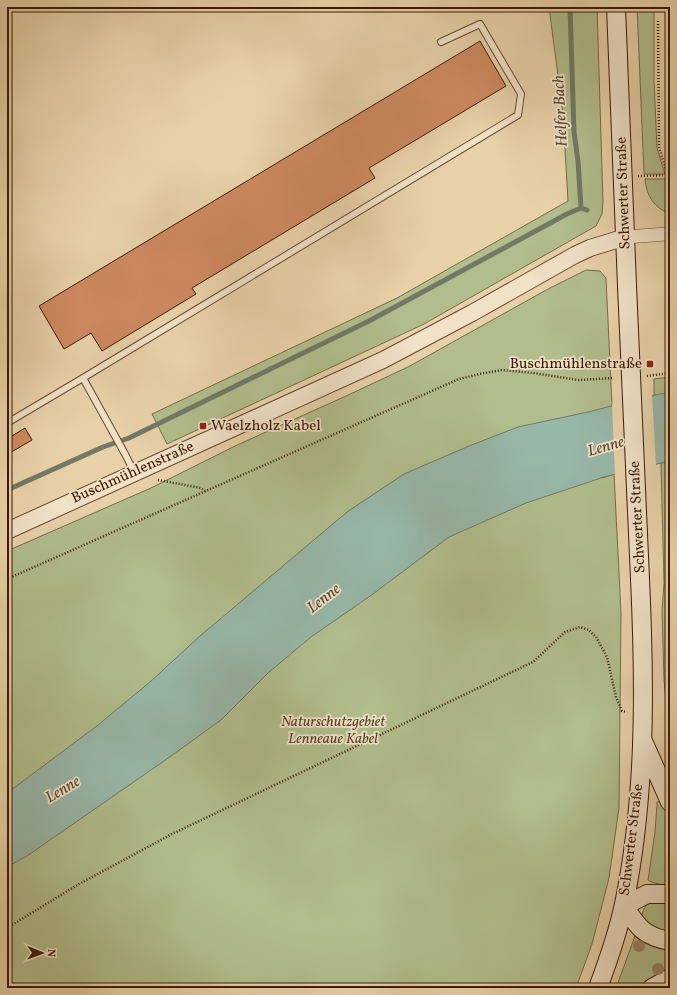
<svg xmlns="http://www.w3.org/2000/svg" width="677" height="995" font-family="Vollkorn,serif">
	<style>
		.green { fill: #b1bd8c; stroke: #766c49 }
		.water { fill: #97b7a8; stroke: #727967 }
		.pier { fill: #e8d1a9 }
		.lines { fill: none; stroke-linecap: round; stroke-linejoin: round }
		.stream { stroke: #727967; stroke-width: 5 }
		.building { fill: #ce8961; stroke: #3b1b06 }
		.service-casing { stroke: #66482f; stroke-width: 8 }
		.minor-casing { stroke: #66482f; stroke-width: 14 }
		.tertiary-casing { stroke: #66482f; stroke-width: 18 }
		.secondary-casing { stroke: #3b1b06; stroke-width: 20 }
		.path { stroke: #3b1b06; stroke-width: 2.5; stroke-dasharray: 1 2; stroke-linecap: butt }
		.service { stroke: #f0e1c7; stroke-width: 6 }
		.minor { stroke: #f0e1c7; stroke-width: 13 }
		.tertiary { stroke: #f0e1c7; stroke-width: 16 }
		.secondary { stroke: #f0e1c7; stroke-width: 18 }
		.secondary-bridge-casing { stroke: #3b1b06; stroke-width: 20; stroke-linecap: butt }
		.secondary-bridge { stroke: #f0e1c7; stroke-width: 18 }
		.tree { fill: #998362 }
		.poi-dot { fill: #8f2418; stroke: #f0e1c7; stroke-width: 1.5 }
		.labels { text-anchor: middle; dominant-baseline: central; stroke-width: 3.5; stroke-linejoin: round; paint-order: stroke }
		.street-label { font-size: 15px; fill: #3b1b06; stroke: #f0e1c7 }
		.poi-label { font-size: 15px; fill: #3b1b06; stroke: #f0e1c7; text-anchor: end }
		.park-label { font-size: 15px; font-style: italic; fill: #584428; stroke: #f0e1c7 }
		.water-label { font-size: 16px; font-style: italic; fill: #574a37; stroke: #f0e1c7 }
	</style>
	<rect width="100%" height="100%" fill="#e8d1a9"/>
	<filter id="stains"><feTurbulence type="fractalNoise" baseFrequency=".005" numOctaves="4"/><feColorMatrix values="0 0 0 0 .2 0 0 0 0 .09 0 0 0 0 .02 0 0 0 .5 -.17"/></filter>
	<radialGradient id="worn" r=".72"><stop offset=".6" stop-color="#630" stop-opacity="0"/><stop offset="1" stop-color="#630" stop-opacity=".3"/></radialGradient>
	<path class="green" d="M549,7H597L603,202L602,214L596,226L424,324L167,444L152,414L397,298L568,201L563,114Z
		M637,7H654V81L657,148L665,174H644Z
		M645,179H666L670,189V214C654,208 646,195 645,179Z
		M586,270L600,271L606,278L612,406L599,410L602,478L614,474L621,613L619,808L609,878L592,944L576,988H7V551L151,488L235,446L346,396L408,367L548,289Z
		M670,377V393L654,396V379Z
		M670,462V744L664,680L662,611L664,583L661,463Z
		M661,801L664,803L670,818V887L651,882L648,880L655,832L657,804V802Z
		M670,900V934L656,930L642,918C643,899 656,902 670,900Z
		M635,936H638L670,947V970L640,988H616Z"/>
	<path class="water" d="M670,393V462L661,463L604,477L526,503L449,537L373,594L311,637L268,673L221,720L164,761L27,856L7,867V793L98,725L150,682L200,636L347,512L404,474L469,446L518,427L588,412L659,394Z"/>
	<path class="pier" d="M652,394L656,466L615,476L612,404Z"/>
	<g class="lines">
		<path class="stream" d="M570,7L574,132L578,161L581,208L587,210
			M7,490L103,447L129,438L369,321L567,214L581,208"/>
	</g>
	<path class="building" d="M480,41L506,86L369,168L375,178L192,288L196,294L102,351L91,333L64,349L39,306Z
		M25,428L32,440L8,454L7,452V439Z"/>
	<g class="lines">
		<g class="service-casing">
			<path id="service" d="M669,7L670,22
				M83,378L125,454L134,472
				M7,423L83,378L518,115L521,94L480,24L441,42"/>
		</g>
		<g class="minor-casing">
			<path id="minor" d="M626,237L666,234L670,236"/>
		</g>
		<g class="tertiary-casing">
			<path id="tertiary" d="M7,531L383,360L472,313L575,255L590,248L626,237"/>
		</g>
		<g class="secondary-casing">
			<path id="secondary" d="M616,7L627,286
				M643,741L670,802
				M624,906C638,927 643,936 670,941
				M624,906L647,894H670
				M598,988C608,961 618,933 624,904C646,798 645,687 640,579
				M652,988L670,978"/>
		</g>
		<path class="path" d="M658,21L659,147L670,183
			M638,176L668,175
			M647,376L670,373
			M158,480L201,488L205,491
			M7,579L459,379L479,374L502,370L533,373L579,380L614,378
			M7,928L79,884L172,834L533,662L565,632L580,627L589,630L596,637L607,657L616,697L622,711L627,712"/>
		<use href="#service" class="service"/>
		<use href="#minor" class="minor"/>
		<use href="#tertiary" class="tertiary"/>
		<use href="#secondary" class="secondary"/>
		<g class="secondary-bridge-casing">
			<path id="secondary-bridge" d="M627,286L640,579"/>
		</g>
		<use href="#secondary-bridge" class="secondary-bridge"/>
	</g>
	<g class="tree">
		<circle cx="639" cy="946" r="6"/>
		<circle cx="658" cy="969" r="6"/>
	</g>
	<g class="poi-dot">
		<rect x="646" y="360" width="8" height="8" rx="2"/>
		<rect x="199" y="422" width="8" height="8" rx="2"/>
	</g>
	<g class="labels">
		<g class="street-label">
			<text transform="translate(624 193) rotate(-92)">Schwerter Straße</text>
			<text transform="translate(133 473) rotate(-24)">Buschmühlenstraße</text>
			<text transform="translate(638 517) rotate(-93)">Schwerter Straße</text>
			<text transform="translate(632 840) rotate(-83)">Schwerter Straße</text>
		</g>
		<g class="poi-label">
			<text x="642" y="364">Buschmühlenstraße</text>
			<text x="211" y="426" text-anchor="start">Waelzholz Kabel</text>
		</g>
		<g class="park-label">
			<text x="333" y="722">Naturschutzgebiet<tspan x="333" dy="17">Lenneaue Kabel</tspan></text>
		</g>
		<g class="water-label">
			<text transform="translate(561 111) rotate(-93)">Helfer Bach</text>
			<text transform="translate(606 447) rotate(-16)">Lenne</text>
			<text transform="translate(324 599) rotate(-38)">Lenne</text>
			<text transform="translate(63 790) rotate(-31)">Lenne</text>
		</g>
	</g>
	<rect width="677" height="995" fill="none" stroke="#e8d1a9" stroke-width="24"/>
	<rect x="8" y="8" width="661" height="979" fill="none" stroke="#3b1b06" stroke-width="2"/>
	<rect x="12" y="12" width="653" height="971" fill="none" stroke="#3b1b06"/>
	<g transform="translate(42 953) rotate(91)" stroke="#f0e1c7" stroke-width="3" paint-order="stroke">
	<path d="M0-3L7 15L0 10L-7 15Z" fill="#3b1b06"/>
	<text y="-6" font-size="11" font-weight="bold" text-anchor="middle" fill="#3b1b06">N</text>
	</g>
	<rect width="100%" height="100%" filter="url(#stains)"/>
	<rect width="100%" height="100%" fill="url(#worn)"/>
</svg>
